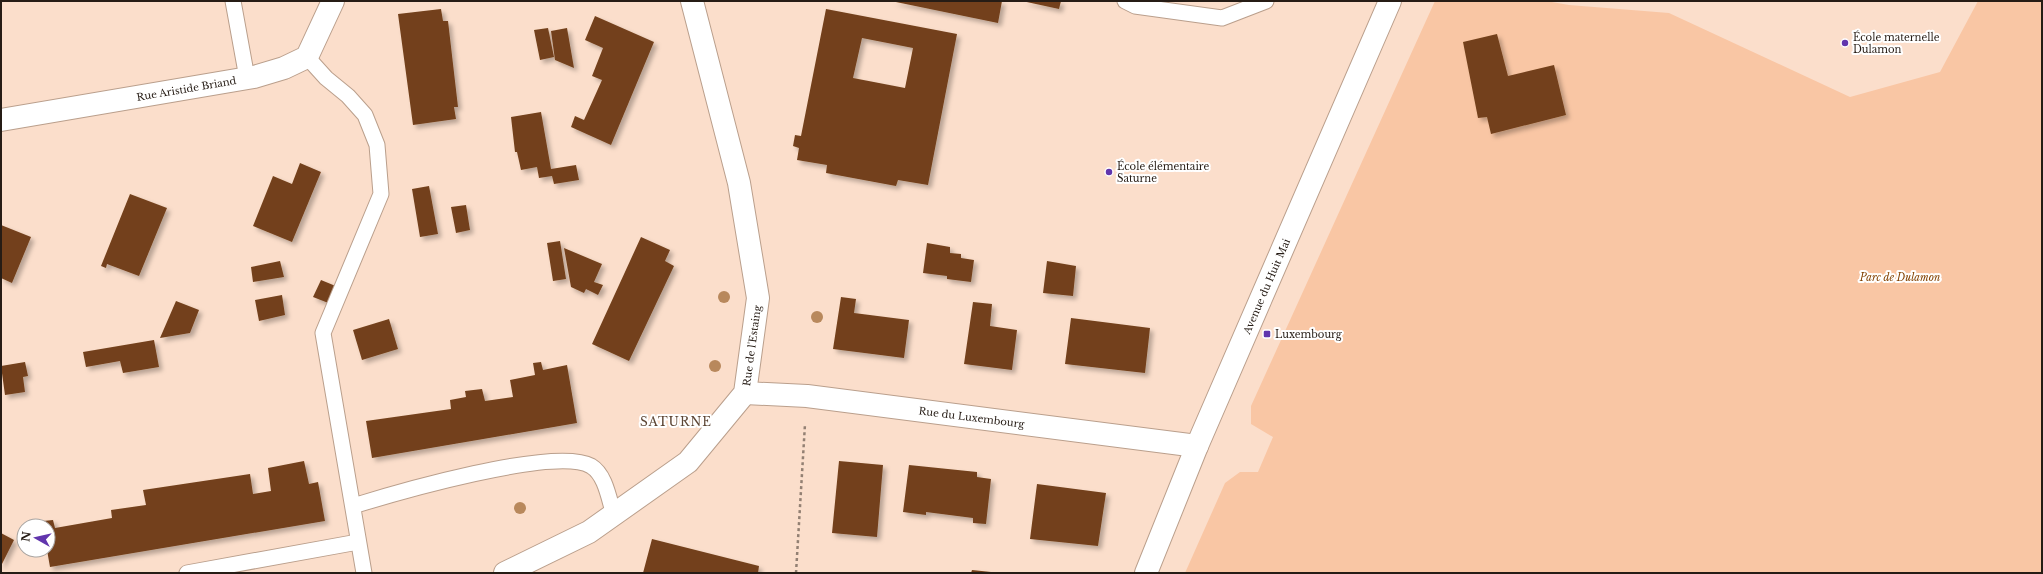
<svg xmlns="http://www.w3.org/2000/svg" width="2043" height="574" font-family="'Libre Baskerville',serif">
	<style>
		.green { fill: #f9c6a4 }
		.building { fill: #73411b; fill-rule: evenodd; filter: url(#shadow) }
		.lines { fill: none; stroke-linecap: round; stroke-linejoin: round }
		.service-casing { stroke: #ba9f8c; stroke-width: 17 }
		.minor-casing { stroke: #ba9f8c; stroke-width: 24 }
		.secondary-casing { stroke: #ba9f8c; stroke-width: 24 }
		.path { stroke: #938073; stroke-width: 2.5; stroke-dasharray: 3 3; stroke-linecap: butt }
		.service { stroke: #fff; stroke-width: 15 }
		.minor { stroke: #fff; stroke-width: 22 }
		.secondary { stroke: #fff; stroke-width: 22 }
		.tree { fill: #b8885c }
		.poi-dot { fill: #6135ad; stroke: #fff; stroke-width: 1.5 }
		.labels { text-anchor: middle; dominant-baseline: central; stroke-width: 4; stroke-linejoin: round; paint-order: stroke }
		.poi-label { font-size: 10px; fill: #261c15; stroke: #fff; text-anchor: start }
		.street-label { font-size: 10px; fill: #261c15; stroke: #fff }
		.park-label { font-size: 10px; font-style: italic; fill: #824101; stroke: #fff }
		.quarter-label { font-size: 12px; letter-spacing: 1px; fill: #5d4635; stroke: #fff }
	</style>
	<defs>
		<filter id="shadow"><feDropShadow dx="3.5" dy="3.5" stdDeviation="2" flood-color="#0004"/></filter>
	</defs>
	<rect width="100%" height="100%" fill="#fbdecb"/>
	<path class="green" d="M1435,1H1546L1569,5L1669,13L1850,97L1940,72L1978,1H2042V573H1185L1225,483L1240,472H1258L1273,437L1251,424V406Z"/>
	<path class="building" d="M891,1H1002L998,23Z
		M1022,1H1061L1059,9Z
		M441,9L443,21H448L458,107H454L456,119L413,125L398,14Z
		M826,9L957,34L928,185L898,180L896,186L826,173L827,165L797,160L799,148L793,146L795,135L801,136ZM862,38L913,48L905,88L853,78Z
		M595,16L654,42L611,145L571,127L575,116L584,120L602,80L592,76L603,48L585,40Z
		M548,28L554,57L540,60L534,30Z
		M567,28L574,68L555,60L551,31Z
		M1497,34L1508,76L1554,65L1566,115L1491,134L1487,117L1478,118L1463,42Z
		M541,112L551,169L576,165L579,180L554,184L552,176L539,178L537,167L521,170L517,152H515L511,117Z
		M300,163L321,172L292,242L253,226L273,176L292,184Z
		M429,186L438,234L420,237L412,189Z
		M130,194L167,208L139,276L107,264L106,268L101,266Z
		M466,205L470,230L456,233L451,207Z
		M1,225L31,237L12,283L1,278Z
		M641,237L670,250L665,261L674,266L629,361L592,344Z
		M560,241L566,279L553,281L547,243Z
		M927,243L950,247V253L961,254V258L974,260L971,282L947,279V276L923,273Z
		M564,248L602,264L594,282L603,285L598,295L586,289L584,293L571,287Z
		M280,261L284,277L253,282L251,267Z
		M1047,261L1076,266L1073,296L1043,293Z
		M321,280L338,287L331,304L313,297Z
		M282,295L285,315L259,321L255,300Z
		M841,297L856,299L854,313L909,320L904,358L833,349Z
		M176,301L199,310L190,333L160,338Z
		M973,302L992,304L990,326L1017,330L1012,370L964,364Z
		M1071,318L1150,328L1145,373L1065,364Z
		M389,319L398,349L362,360L353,330Z
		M154,340L159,367L123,373L120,361L86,367L83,352Z
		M25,362L28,376L23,377L25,392L5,395L1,366Z
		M541,362L543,370L567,365L577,423L372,458L366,421L451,409L450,400L466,397L465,391L482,389L485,401L513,397L510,380L535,375L533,363Z
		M304,461L309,484L318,482L325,521L50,567L47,550L48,526H44L43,521L53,520L55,528L112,518L111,510L146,505L143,490L250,474L253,494L271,491L268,468Z
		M839,461L883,465L877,537L832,533Z
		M909,465L977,472V477L991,479L986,524L973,523V518L926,512V515L903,512Z
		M1037,484L1106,493L1098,546L1030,539Z
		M1,533L14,540L1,566Z
		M652,539L759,566L758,573H643Z
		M972,570L991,572V573H971Z"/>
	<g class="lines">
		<g class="service-casing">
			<path id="service" d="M233,1L247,78
				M1125,1L1135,6L1222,18L1266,1
				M307,57L326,78L348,96L365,115L377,145L381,194L323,333L364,573
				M353,506C395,493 555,446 591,466C606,475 609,500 614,515
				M187,573L358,542"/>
		</g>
		<g class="minor-casing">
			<g id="minor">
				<path id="s1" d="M1,120L254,77L284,68L307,57L333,1"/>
				<path id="s2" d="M745,393L807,396L1197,446"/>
				<path id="s3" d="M505,573L589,532L688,462L745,393L758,298L739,183L692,1"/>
			</g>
		</g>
		<g class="secondary-casing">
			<g id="secondary">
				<path id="s4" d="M1146,573L1197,446L1390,1"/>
			</g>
		</g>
		<path class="path" d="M796,573L805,424"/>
		<use href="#service" class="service"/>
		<use href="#minor" class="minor"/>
		<use href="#secondary" class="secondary"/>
	</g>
	<g class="tree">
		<circle cx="724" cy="297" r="6"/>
		<circle cx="817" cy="317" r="6"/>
		<circle cx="715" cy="366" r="6"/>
		<circle cx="520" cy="508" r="6"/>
	</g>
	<g class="poi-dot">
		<circle cx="1845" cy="43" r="4"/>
		<circle cx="1109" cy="172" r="4"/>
		<rect x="1263" y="330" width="8" height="8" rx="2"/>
	</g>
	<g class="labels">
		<g class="poi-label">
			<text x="1853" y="37">École maternelle<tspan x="1853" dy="12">Dulamon</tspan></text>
			<text x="1117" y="166">École élémentaire<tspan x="1117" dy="12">Saturne</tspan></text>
			<text x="1275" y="334">Luxembourg</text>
		</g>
		<g class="street-label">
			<text stroke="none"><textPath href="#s1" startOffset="188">Rue Aristide Briand</textPath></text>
			<text stroke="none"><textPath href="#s4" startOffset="311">Avenue du Huit Mai</textPath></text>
			<text stroke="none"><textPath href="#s3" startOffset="352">Rue de l'Estaing</textPath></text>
			<text stroke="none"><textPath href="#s2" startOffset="228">Rue du Luxembourg</textPath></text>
		</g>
		<g class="park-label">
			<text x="1900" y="277">Parc de Dulamon</text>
		</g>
		<g class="quarter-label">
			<text x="676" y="421">SATURNE</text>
		</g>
	</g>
	<rect width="2043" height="574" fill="none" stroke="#261c15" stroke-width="4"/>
	<g transform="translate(36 538) rotate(278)"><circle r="19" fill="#ffffff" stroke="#a8a4a1"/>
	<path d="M0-3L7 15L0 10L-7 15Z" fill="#6135ad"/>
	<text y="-6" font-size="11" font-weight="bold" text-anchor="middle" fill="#261c15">N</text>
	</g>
</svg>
